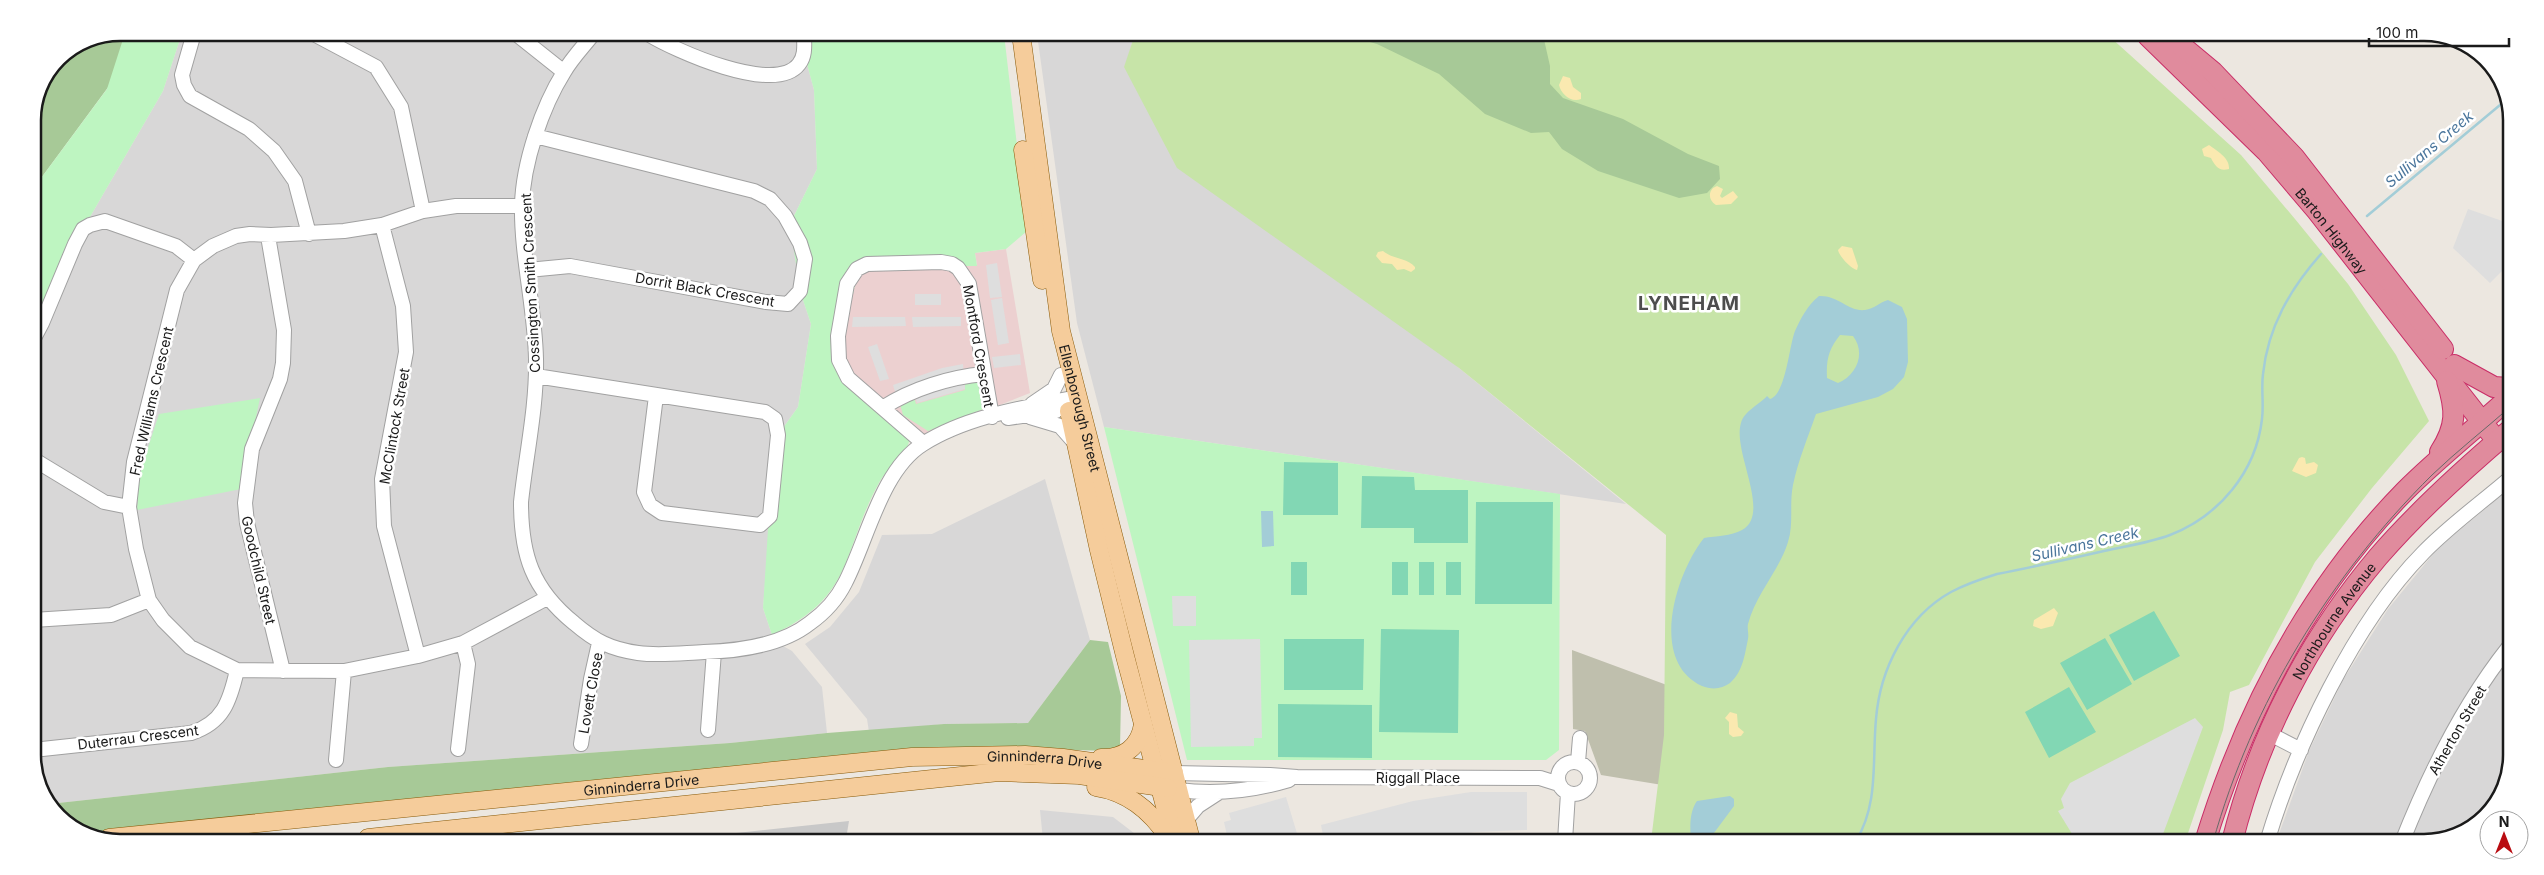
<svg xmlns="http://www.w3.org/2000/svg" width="2544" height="875" font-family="Inter,sans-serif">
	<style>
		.residential { fill: #d8d7d7 }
		.commercial { fill: #ecd0d0 }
		.religious { fill: #c8c8c8 }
		.construction { fill: #bfbfad }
		.grass { fill: #c7e4a8 }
		.forest { fill: #a7c997 }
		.sand { fill: #fae9b0 }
		.park { fill: #bef5c1 }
		.pitch { fill: #82d7b4 }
		.parking { fill: #dedede }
		.water { fill: #a3cdd7; fill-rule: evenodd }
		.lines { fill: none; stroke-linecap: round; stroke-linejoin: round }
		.stream { stroke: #a3cdd7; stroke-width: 2.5 }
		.minor-casing { stroke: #a1a1a1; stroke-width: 16 }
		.major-casing { stroke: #885a09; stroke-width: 19 }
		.highway-casing { stroke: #c92d67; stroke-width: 22 }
		.minor { stroke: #fff; stroke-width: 14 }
		.major { stroke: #f5cc9b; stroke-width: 18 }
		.highway { stroke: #e08b9d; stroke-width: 20 }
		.tram { stroke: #686868; stroke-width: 1 }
		.labels { text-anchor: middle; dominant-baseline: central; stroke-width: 5; stroke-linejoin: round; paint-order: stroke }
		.street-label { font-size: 14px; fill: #1a1a1a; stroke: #fff }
		.water-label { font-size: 15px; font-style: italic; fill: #4b769c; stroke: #fff }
		.district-label { font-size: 19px; font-weight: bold; letter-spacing: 1px; fill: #4d4d4d; stroke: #fff }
		.rim { fill: none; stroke: #1a1a1a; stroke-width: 2.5 }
	</style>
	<rect width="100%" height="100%" fill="#ece7e0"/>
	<path class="residential" d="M182,33L804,34V53L814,90L817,169L790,224L800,243V291L811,324L798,407L778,435L763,608L774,641L792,651L822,687L827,733L730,743L388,767L49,804L33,761V329L83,229L163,91Z
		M1037,34H1135L1125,67L1459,368L1626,504L1104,427L1077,323Z
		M1045,479L1090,640L1028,723L944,724L869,732L867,719L805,644L830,627L859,592L882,535L932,534Z
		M2509,489L2507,783L2477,824L2424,842H2276L2309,751L2343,680L2388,609L2438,548Z
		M1040,810L1113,817L1143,840H1043Z"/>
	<path class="commercial" d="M1006,249L1030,393L922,436L838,364L859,265H977L975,253Z"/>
	<path class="religious" d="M849,821L846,839H717L718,835Z"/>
	<path class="construction" d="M1572,650L1721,705L1773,803L1601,775L1585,731L1573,729Z"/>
	<path class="grass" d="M1135,34L2109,36L2241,155L2295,219L2348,284L2396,355L2429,421L2372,488L2315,562L2249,685L2230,692L2223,730L2185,842L1651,841L1664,735L1666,535L1459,368L1177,168L1124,67Z"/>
	<path class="forest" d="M120,33H126L109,86L33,189V115L58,58L87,39Z
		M1345,35H1543L1550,66V84L1563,98L1623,119L1688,154L1719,166L1720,179L1707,193L1679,198L1598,171L1562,149L1549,132L1531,133L1485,114L1439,74L1377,44Z
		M1090,640L1108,642L1121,696L1120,748L1110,751L978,747L903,749L85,833L51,808L49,804L388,767L730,743L827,733L944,724L1028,723Z"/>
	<path class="sand" d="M1563,76L1570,78L1573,87L1581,93V99C1571,103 1561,94 1559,85Z
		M2209,145C2217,151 2230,158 2229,169C2219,172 2215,166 2211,158L2204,156L2202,149Z
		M1717,186L1723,189L1720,196L1722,198L1733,191L1738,197L1731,204L1716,205C1709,201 1708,193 1713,188Z
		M1842,246L1852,248L1858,266L1857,270C1851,269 1839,256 1838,250Z
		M1383,251C1392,259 1408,258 1415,267V269L1411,272L1404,269L1397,270L1392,264L1382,263L1376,256L1378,252Z
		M2302,457L2305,458L2306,464L2314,462L2318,465L2316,473L2306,477L2292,471L2299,458Z
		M2054,608L2058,613L2053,626L2041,629L2033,626L2034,620Z
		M1730,712L1737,714L1738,727L1744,732L1741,736L1733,737L1729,734V722L1725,718Z"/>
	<path class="park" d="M125,33H182L163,91L83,229L33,329V189L107,89Z
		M804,34H1004L1027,231L1006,249L975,253L977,266H859L838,364L910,434C909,458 891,463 880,481C841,551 856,596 772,635L763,608L771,482L778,435L798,407L811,324L800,291L790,224L817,169L814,90L804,53Z
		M975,380L982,387L986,408L928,431L903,415L900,404L914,397L916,404L965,390V382Z
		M260,398L241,489L137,510L139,475L159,414Z
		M1104,427L1560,494L1559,750L1546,760H1187Z"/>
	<path class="pitch" d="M1284,462L1338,463V515H1283Z
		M1362,476L1414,477L1415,490H1468V543H1414V528H1361Z
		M1476,502H1553L1552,604H1475Z
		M1291,562H1307V595H1291Z
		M1392,562H1408V595H1392Z
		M1419,562H1434V595H1419Z
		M1446,562H1461V595H1446Z
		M2154,611L2180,656L2134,681L2109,635Z
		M1381,629L1459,630L1458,733L1379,732Z
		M2105,638L2132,684L2087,710L2060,663Z
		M1284,639H1364L1363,690H1284Z
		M2069,687L2096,732L2049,758L2025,712Z
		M1278,704L1372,705V758L1278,757Z"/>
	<path class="parking" d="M2468,209L2511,224L2509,264L2490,283L2453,248Z
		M997,263L1002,297L990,298L986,265Z
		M915,294H941V305H915Z
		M1002,298L1009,343L998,345L991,300Z
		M853,317H905L906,326L852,327Z
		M912,317H961V326L913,327Z
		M877,344L889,379L880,381L868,347Z
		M1020,354L1021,365L994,368L992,357Z
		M963,364L965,389L917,403L913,391L897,398L893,385L942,368Z
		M1172,596H1196V626H1173Z
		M1260,639L1262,738H1254V746L1191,747L1189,640Z
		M2195,718L2203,727L2160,842H2077L2058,811L2064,808L2061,799L2070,783Z
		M1471,792H1527V830L1474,832L1427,841L1324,840L1321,825L1413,801Z
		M1286,797L1299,840H1228L1224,822L1231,820L1229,813Z"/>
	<path class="water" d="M1819,296C1838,295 1849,312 1865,310C1874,309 1880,302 1888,300L1902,307L1907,319L1908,362L1904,377L1893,389L1878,397L1816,414C1808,437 1798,461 1793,485C1789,504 1794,523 1788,542C1779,571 1756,594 1748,624C1747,629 1749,633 1748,639C1745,653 1743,672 1730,683C1722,689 1712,690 1702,686C1648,661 1676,573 1704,538C1716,536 1731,536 1742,530C1772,514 1732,451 1741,423C1744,411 1759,405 1767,396L1770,399C1786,394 1789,346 1795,331C1801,318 1807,306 1819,296ZM1840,335L1853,336C1866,353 1857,375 1838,383L1827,378C1826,359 1829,349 1840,335Z
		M1261,511H1273L1274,546L1262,547Z
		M1730,796L1734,799V806L1708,841H1691C1690,829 1689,812 1697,801Z"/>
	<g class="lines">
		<path class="stream" d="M2367,216L2506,100
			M1856,841C1879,803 1872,761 1876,719C1880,669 1906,617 1951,592C1966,584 1981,579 1997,574C2033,567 2069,559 2104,551C2126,546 2149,543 2170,535C2219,516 2256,472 2262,419C2264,404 2261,389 2263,374C2268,327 2290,289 2321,254"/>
		<g class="minor-casing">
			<path id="minor" d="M194,33L182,75L184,85L190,96L249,129L274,151L295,181L309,234
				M312,33L376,67L401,107L423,211
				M515,33L564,72
				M594,33C584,46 572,58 564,72C542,107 523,163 522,205C521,256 535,307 536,359C537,406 526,455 521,502C521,555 532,589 574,623C595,641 610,649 638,653C660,656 682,653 704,652C739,651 781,646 810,623C824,613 837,599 845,583C867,541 881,470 923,444C967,416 1027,407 1077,397
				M648,34C674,50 775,96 799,64C806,55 804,44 804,34
				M522,206H456L423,211L382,225L344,231L271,235L250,234L236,236L213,246L194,260L177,290L134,462L129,507L136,549L149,600L163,620L190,647L237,670L344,671L418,656L463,643L547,598
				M382,225L403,306L406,352L382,479L384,526L418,656
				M271,235L269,242L284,330L283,363L280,379L252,449L245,503L247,523L283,671
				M528,270L570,266L766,302L788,304L800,291L805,259L800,243L785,216L770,199L754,191L535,136
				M33,340L42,323L75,244L83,229L90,225L105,221L176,246L194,260
				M536,376L765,412L775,419L778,435L770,516L760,525L662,513L650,505L644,492L656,396
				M1032,404L1054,389L1061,375
				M884,407C912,389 950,377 984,374
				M1030,417L1060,426L1075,443
				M1008,418L1056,411
				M923,443L848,378L839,360L838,336L847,284L857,269L867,264L941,262L952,264L958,268L969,284L992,417
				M33,459L104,502L129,507
				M33,620L111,615L149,600
				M708,730L714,652
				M2268,733L2301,750
				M581,744L591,679L599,643
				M458,749L468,664L463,643
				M33,750L191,733C223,723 230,701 237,670
				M336,760L344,671
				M1558 778a16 16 0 1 1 32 0a16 16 0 1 1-32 0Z
				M1578,762L1580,738
				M1174,773L1270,775L1297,777L1540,778L1559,784
				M1178,790C1216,795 1252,791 1289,780
				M1186,820L1198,806L1218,793
				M1565,841L1568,793
				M2267,842C2295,748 2354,623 2423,553C2449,526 2481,503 2509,479
				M2402,842C2429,774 2462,706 2508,648"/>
		</g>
		<g class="major-casing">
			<g id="major">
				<path id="s1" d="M1021,34L1061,331L1191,840"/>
				<path d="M1023,150L1042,280"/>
				<path d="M1069,411L1099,550L1125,656L1174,840"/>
				<path d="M1101,758C1123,759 1140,747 1143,724"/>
				<path d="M1096,787C1129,792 1151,811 1168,837"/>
				<path id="s2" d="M109,838L912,757L1025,755L1063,758L1174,773"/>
				<path d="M368,838L999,772L1079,775L1168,788"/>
			</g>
		</g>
		<g class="highway-casing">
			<g id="highway">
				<path id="s3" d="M2148,36L2266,151L2317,211L2497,441"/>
				<path d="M2171,37L2213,72L2294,157L2443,349"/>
				<path d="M2454,365L2494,387L2509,388"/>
				<path d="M2440,452C2457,426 2456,410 2447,381"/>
				<path d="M2205,842C2245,712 2309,589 2405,491C2438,458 2475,429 2509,398"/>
				<path id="s4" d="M2232,842C2258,738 2308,640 2378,557C2417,512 2463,470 2509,431"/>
			</g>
		</g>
		<use href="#minor" class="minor"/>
		<use href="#major" class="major"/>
		<use href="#highway" class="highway"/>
		<path class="tram" d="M2213,842C2252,703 2330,576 2432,475C2457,451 2484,430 2509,408"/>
	</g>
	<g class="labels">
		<g class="street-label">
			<text stroke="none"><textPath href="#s3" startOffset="268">Barton Highway</textPath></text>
			<text transform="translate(530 283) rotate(-93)">Cossington Smith Crescent</text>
			<text transform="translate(705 289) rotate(10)">Dorrit Black Crescent</text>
			<text transform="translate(979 346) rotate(80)">Montford Crescent</text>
			<text transform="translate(151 401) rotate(-77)">Fred Williams Crescent</text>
			<text stroke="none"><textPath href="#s1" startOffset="379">Ellenborough Street</textPath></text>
			<text transform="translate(394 426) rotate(-80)">McClintock Street</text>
			<text transform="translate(259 570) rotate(77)">Goodchild Street</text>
			<text stroke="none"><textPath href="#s4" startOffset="245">Northbourne Avenue</textPath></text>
			<text transform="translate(590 693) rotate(-80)">Lovett Close</text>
			<text transform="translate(2457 730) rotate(-60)">Atherton Street</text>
			<text transform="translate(138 737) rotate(-7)">Duterrau Crescent</text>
			<text stroke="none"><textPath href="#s2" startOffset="940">Ginninderra Drive</textPath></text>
			<text x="1418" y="777">Riggall Place</text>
			<text stroke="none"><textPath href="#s2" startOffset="535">Ginninderra Drive</textPath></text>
		</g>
		<g class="water-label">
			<text transform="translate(2429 149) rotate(-40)">Sullivans Creek</text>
			<text transform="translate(2085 544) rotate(-13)">Sullivans Creek</text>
		</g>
		<g class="district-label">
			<text x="1689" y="303">LYNEHAM</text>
		</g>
	</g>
	<path d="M0 0H2544V875H0ZM120 41H2424A79 79 0 0 1 2503 120V755A79 79 0 0 1 2424 834H120A79 79 0 0 1 41 755V120A79 79 0 0 1 120 41Z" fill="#fff" fill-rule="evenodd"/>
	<path class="rim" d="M120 41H2424A79 79 0 0 1 2503 120V755A79 79 0 0 1 2424 834H120A79 79 0 0 1 41 755V120A79 79 0 0 1 120 41Z"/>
	<g transform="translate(2504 835)"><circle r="24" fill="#ffffff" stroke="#a3a3a3"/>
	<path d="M0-4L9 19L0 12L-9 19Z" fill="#b90c11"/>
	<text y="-8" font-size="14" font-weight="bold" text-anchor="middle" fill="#1a1a1a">N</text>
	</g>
	<path d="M2369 38v8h140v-8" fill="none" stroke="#1a1a1a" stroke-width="2.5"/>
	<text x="2376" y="38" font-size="15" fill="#1a1a1a" stroke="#ffffff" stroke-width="4" paint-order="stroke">100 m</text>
</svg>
